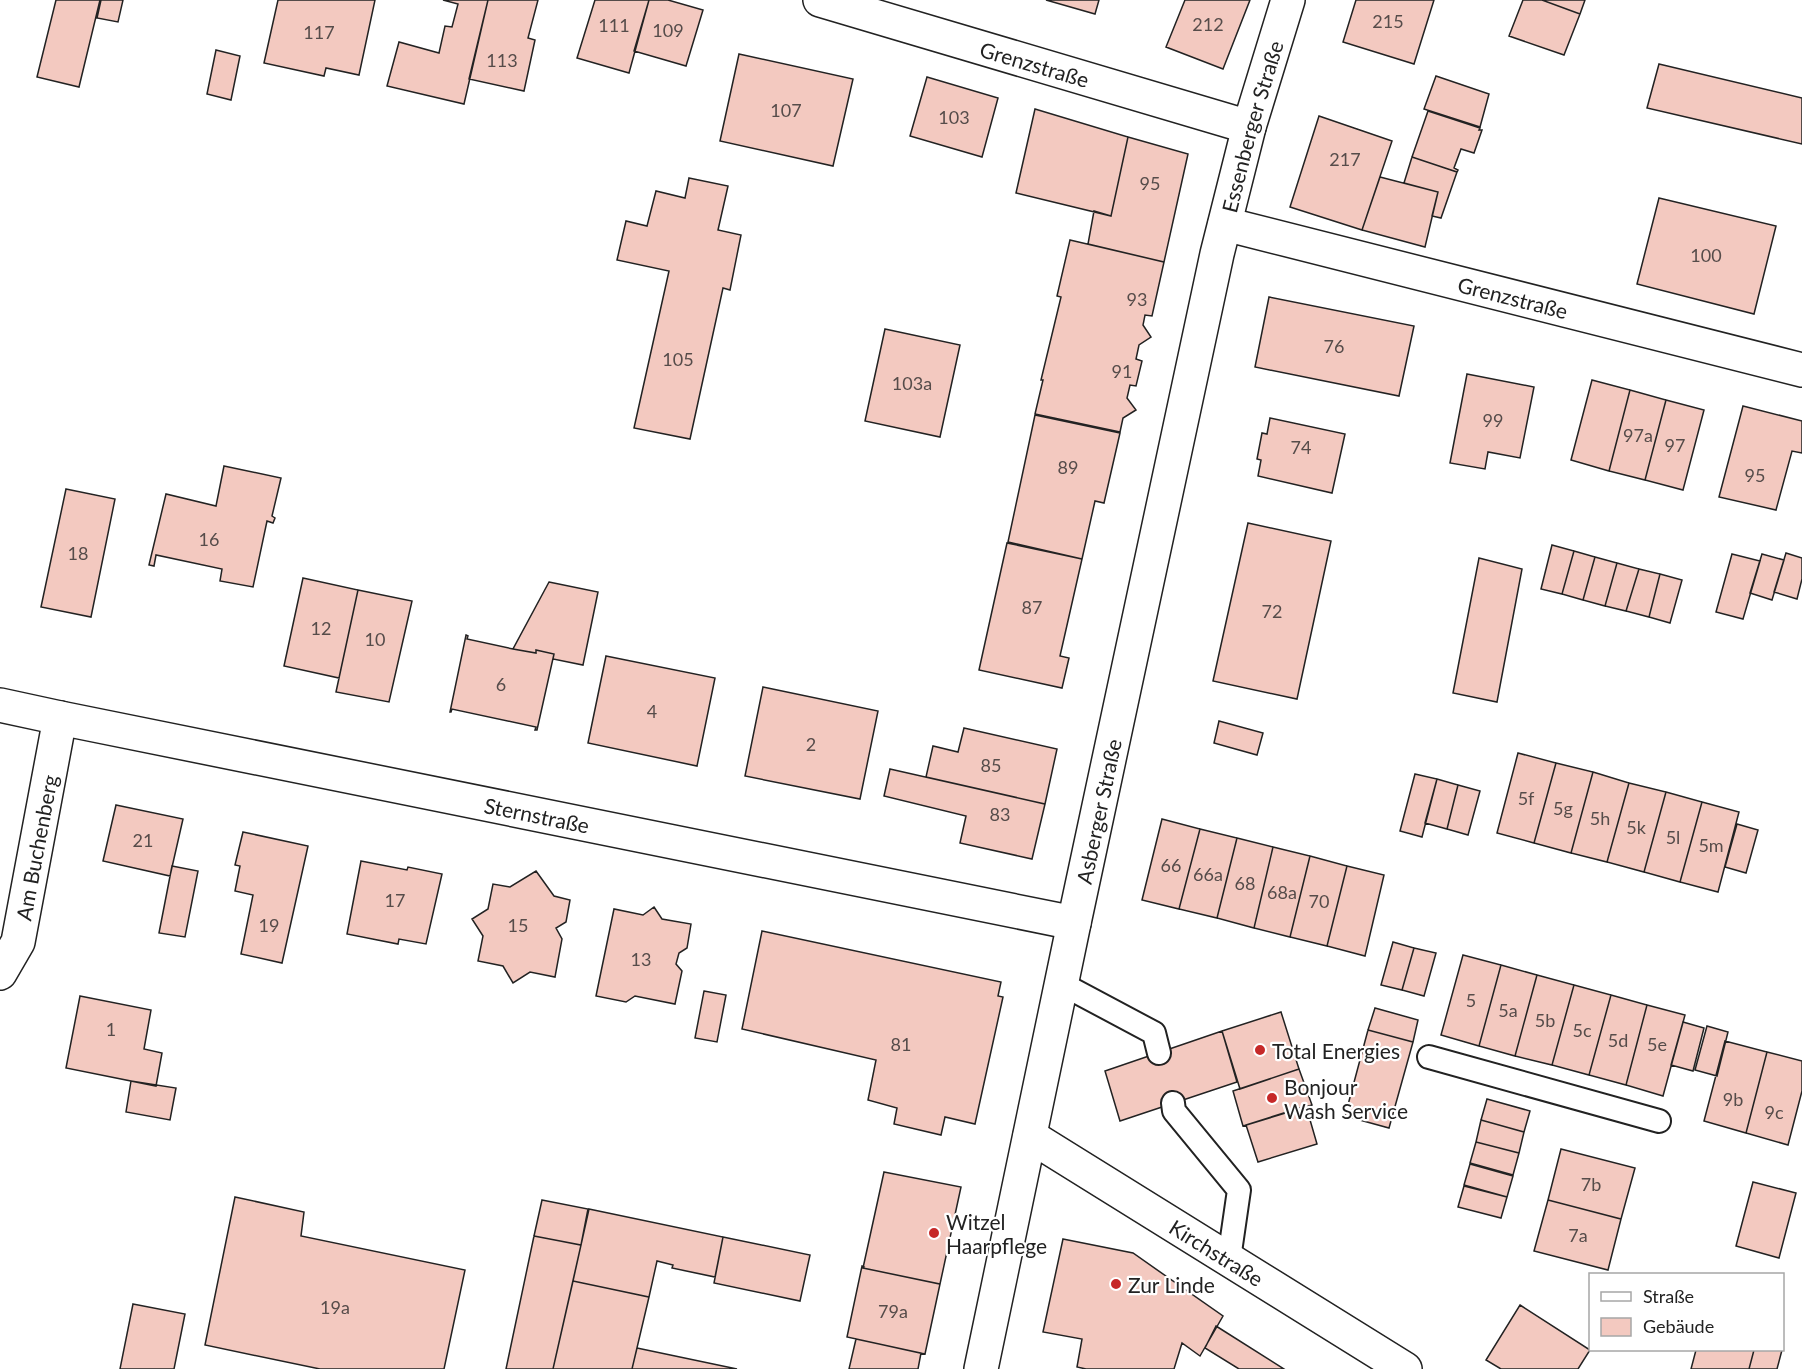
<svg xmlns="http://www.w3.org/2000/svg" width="1802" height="1369" font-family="Lato,sans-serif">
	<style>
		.building { fill: #f3c9c0; stroke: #222; stroke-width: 1.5 }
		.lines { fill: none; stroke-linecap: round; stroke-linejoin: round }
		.lane-casing { stroke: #222; stroke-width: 26 }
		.street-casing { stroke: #222; stroke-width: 36 }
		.secondary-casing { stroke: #222; stroke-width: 36 }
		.lane { stroke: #fff; stroke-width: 22 }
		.street { stroke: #fff; stroke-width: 33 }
		.secondary { stroke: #fff; stroke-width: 33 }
		.poi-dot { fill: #c62828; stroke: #fff; stroke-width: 2 }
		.labels { text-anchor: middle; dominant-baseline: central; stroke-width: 4.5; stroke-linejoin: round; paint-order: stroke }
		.number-label { font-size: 18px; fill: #564c4a }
		.street-label { font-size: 21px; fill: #222; stroke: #fff }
		.poi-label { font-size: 21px; fill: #222; stroke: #fff; text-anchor: start }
	</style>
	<rect width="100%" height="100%" fill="#fff"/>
	<path class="building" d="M56,0H100L79,87L37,77Z
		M101,0H123L118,22L97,18Z
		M278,0H375L359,75L326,68L324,76L264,63Z
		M443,0H488L464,104L387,86L399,42L439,53L445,26L452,27L458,4Z
		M488,0H538L528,38L535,40L524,91L469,79Z
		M595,0H649L629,73L577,58Z
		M649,0H668L703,10L686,66L634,51Z
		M1046,0H1099L1095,14Z
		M1185,0H1250L1223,69L1166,47Z
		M1356,0H1434L1414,64L1343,42Z
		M1523,0H1542L1580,14L1564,55L1509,36Z
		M1542,0H1585L1580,14Z
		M216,50L240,56L231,100L207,94Z
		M739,54L853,79L833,166L720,141Z
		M1659,64L1802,98V144L1647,108Z
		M1436,76L1489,94L1480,127L1424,109Z
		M927,77L998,98L982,157L910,136Z
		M1035,109L1128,137L1111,216L1016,193Z
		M1428,111L1480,128L1479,130H1482L1474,153L1461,149L1454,168L1458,170L1457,172L1412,157Z
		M1319,116L1392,141L1362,230L1290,207Z
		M1128,137L1188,154L1164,262L1088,244L1094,211L1111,216Z
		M1412,157L1457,172L1441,218L1432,216L1438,192L1404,183Z
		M1380,177L1438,192L1425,247L1362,230Z
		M689,178L728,186L718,230L741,235L730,290L723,288L690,439L634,428L669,271L617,260L626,221L647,226L656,191L685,198Z
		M1659,198L1776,226L1754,314L1637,284Z
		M1070,240L1164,262L1152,316L1145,315L1143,325L1151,337L1139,345L1136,359L1142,361L1136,386L1130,385L1127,398L1136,410L1123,418L1120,432L1035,414L1043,380H1041L1061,297L1057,296Z
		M1269,297L1414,326L1399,396L1255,367Z
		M885,329L960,345L940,437L865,421Z
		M1467,374L1534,387L1520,458L1488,452L1485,469L1450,463Z
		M1592,380L1630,390L1609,471L1571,460Z
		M1630,390L1666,400L1645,480L1609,471Z
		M1666,400L1704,410L1683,490L1645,480Z
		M1743,406L1802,421V453L1792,451L1776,510L1719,497Z
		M1035,415L1120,433L1104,503L1095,501L1082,559L1008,542Z
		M1270,418L1345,434L1332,493L1258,476L1261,460L1257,459L1262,433L1267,434Z
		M224,466L281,478L272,516L275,518L273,523L267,521L253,587L220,581L222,569L156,555L154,566L149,565L166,494L216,506Z
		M66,489L115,499L91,617L41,607Z
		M1248,523L1331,541L1297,699L1213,681Z
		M1007,543L1082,559L1060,656L1069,658L1062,688L979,670Z
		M1552,545L1574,551L1562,594L1541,589Z
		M1574,551L1595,557L1583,600L1562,594Z
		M1786,553L1802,558V579L1797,599L1774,592Z
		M1732,554L1760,561L1743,619L1716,612Z
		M1762,554L1784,560L1772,600L1750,593Z
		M1595,557L1617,563L1605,606L1583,600Z
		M1479,558L1522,569L1497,702L1453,693Z
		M1617,563L1639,569L1626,611L1605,606Z
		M1639,569L1660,574L1649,617L1626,611Z
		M1660,574L1682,580L1670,623L1649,617Z
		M303,578L358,590L339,678L284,666Z
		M549,582L598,592L583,665L553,659L554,654L536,650V653L513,649Z
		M358,590L412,601L389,702L336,692Z
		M466,635L468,636L467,639L513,649L536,653V650L554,654L537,730H535L536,727L452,709L451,712H450Z
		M606,656L715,678L697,766L588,743Z
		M763,687L878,711L860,799L745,776Z
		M1219,721L1263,733L1257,755L1214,743Z
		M964,728L1057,749L1045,804L926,777L933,746L958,752Z
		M1518,753L1556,763L1534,843L1497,833Z
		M1556,763L1593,772L1571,853L1534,843Z
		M890,769L1045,804L1032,859L960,843L966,816L884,796Z
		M1593,772L1629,783L1607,862L1571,853Z
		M1415,774L1437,779L1422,837L1400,831Z
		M1437,779L1458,785L1447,829L1425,823Z
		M1629,783L1666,792L1644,872L1607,862Z
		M1458,785L1480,791L1468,835L1447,829Z
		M1666,792L1702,802L1680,882L1644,872Z
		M1702,802L1739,812L1718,892L1680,882Z
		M116,805L183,819L170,876L103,861Z
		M1162,819L1200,829L1179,909L1142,900Z
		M1737,824L1758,830L1746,873L1725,867Z
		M1200,829L1237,838L1217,918L1179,909Z
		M243,832L308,846L282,963L241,954L253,895L235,891L240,866L235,865Z
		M1237,838L1273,847L1254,928L1217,918Z
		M1273,847L1310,856L1290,937L1254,928Z
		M1310,856L1347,866L1327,946L1290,937Z
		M361,861L407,870L408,867L442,874L426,944L399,939L398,944L347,934Z
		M172,866L198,871L185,937L159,933Z
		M1347,866L1384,875L1365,956L1327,946Z
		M536,871L554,896L570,900L566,922L556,928L562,939L555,977L530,972L513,983L503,966L478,961L483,936L472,919L488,909L493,884L510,887Z
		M654,907L662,919L691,924L687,948L679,953L676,964L682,971L675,1004L635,996L626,1002L596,996L614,909L643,915Z
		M762,931L1001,982L998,996L1003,997L975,1124L945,1117L941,1135L894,1124L897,1108L868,1100L876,1060L742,1029Z
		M1393,942L1414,948L1402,990L1381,985Z
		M1414,948L1436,953L1424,996L1402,990Z
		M1463,955L1501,965L1479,1046L1441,1035Z
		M1501,965L1537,975L1515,1056L1479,1046Z
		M1537,975L1574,985L1552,1065L1515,1056Z
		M1574,985L1611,995L1589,1075L1552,1065Z
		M704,991L726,995L717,1042L695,1038Z
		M1611,995L1647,1005L1626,1085L1589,1075Z
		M80,996L151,1010L144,1049L162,1053L156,1086L66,1068Z
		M1647,1005L1685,1015L1663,1096L1626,1085Z
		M1375,1008L1418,1020L1413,1042L1368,1030Z
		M1281,1012L1299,1069L1240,1089L1222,1031Z
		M1683,1022L1704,1028L1693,1071L1671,1065Z
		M1707,1026L1728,1032L1717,1076L1695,1070Z
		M1368,1030L1413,1042L1389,1128L1345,1116Z
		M1222,1031L1237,1082L1120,1121L1105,1071Z
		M1725,1041L1767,1052L1746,1133L1704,1121Z
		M1767,1052L1802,1061V1091L1788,1145L1746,1133Z
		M1299,1069L1312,1105L1243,1126L1233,1091Z
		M131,1081L176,1088L170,1120L126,1112Z
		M1487,1099L1530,1111L1524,1132L1481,1120Z
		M1306,1106L1317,1144L1258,1162L1246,1125Z
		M1481,1120L1524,1132L1519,1153L1476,1142Z
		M1476,1142L1519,1153L1513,1175L1470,1163Z
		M1561,1149L1635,1168L1621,1219L1548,1200Z
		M1470,1164L1513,1176L1507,1197L1464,1185Z
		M884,1172L961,1187L940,1284L863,1268Z
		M1753,1182L1796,1193L1779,1258L1736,1246Z
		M1464,1186L1507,1197L1501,1218L1458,1207Z
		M235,1197L304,1212L301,1236L465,1270L444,1369H320L205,1345Z
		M542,1200L588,1209L581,1245L534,1236Z
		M1548,1200L1621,1219L1608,1270L1534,1251Z
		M589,1209L723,1237L715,1277L672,1268L673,1265L657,1261L649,1297L573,1281Z
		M534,1236L581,1245L553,1369H506Z
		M723,1237L810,1255L800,1301L714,1283Z
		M1063,1239L1133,1253L1223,1316L1200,1356L1182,1343L1174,1369H1086L1077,1367L1082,1339L1043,1332Z
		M862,1266L864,1267L863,1268L940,1284L925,1354L847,1337Z
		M573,1281L649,1297L632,1369H553Z
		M133,1304L185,1314L174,1369H120Z
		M1520,1305L1590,1350L1578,1369H1501L1486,1360Z
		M1216,1326L1284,1369H1239L1205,1348Z
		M856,1339L921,1353L918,1369H849Z
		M637,1348L737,1369H632Z
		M1696,1350H1754L1749,1369H1691Z
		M1754,1350H1782L1777,1369H1749Z"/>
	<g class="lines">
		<g class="lane-casing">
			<path id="lane" d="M1062,984L1154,1033L1159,1053
				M1429,1057L1659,1121
				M1173,1103L1174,1111L1239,1190L1229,1259"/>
		</g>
		<g class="street-casing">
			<g id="street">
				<path id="s1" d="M820,0L1249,127"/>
				<path id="s2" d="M1225,224L1802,370"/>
				<path id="s3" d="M0,705L60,718L1074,923"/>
				<path id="s4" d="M0,973L18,942L60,718"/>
				<path id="s5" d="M1030,1136L1405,1369"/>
			</g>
		</g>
		<g class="secondary-casing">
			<g id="secondary">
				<path id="s6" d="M981,1369L1074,923L1217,254L1249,127L1288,0"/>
			</g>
		</g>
		<use href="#lane" class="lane"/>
		<use href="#street" class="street"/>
		<use href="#secondary" class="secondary"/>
	</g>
	<g class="poi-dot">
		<circle cx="1260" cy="1050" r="6"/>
		<circle cx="1272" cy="1098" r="6"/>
		<circle cx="934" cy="1233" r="6"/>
		<circle cx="1116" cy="1284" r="6"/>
	</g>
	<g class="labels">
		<g class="number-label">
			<text x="1388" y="21">215</text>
			<text x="1208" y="24">212</text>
			<text x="614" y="25">111</text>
			<text x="668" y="30">109</text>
			<text x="319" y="32">117</text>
			<text x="502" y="60">113</text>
			<text x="786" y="110">107</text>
			<text x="954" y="117">103</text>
			<text x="1345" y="159">217</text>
			<text x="1150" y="183">95</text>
			<text x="1706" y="255">100</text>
			<text x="1137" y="299">93</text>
			<text x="1334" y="346">76</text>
			<text x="678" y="359">105</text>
			<text x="1122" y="371">91</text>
			<text x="912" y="383">103a</text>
			<text x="1493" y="420">99</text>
			<text x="1638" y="435">97a</text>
			<text x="1675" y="445">97</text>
			<text x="1301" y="447">74</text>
			<text x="1068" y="467">89</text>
			<text x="1755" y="475">95</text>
			<text x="209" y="539">16</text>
			<text x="78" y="553">18</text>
			<text x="1032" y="607">87</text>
			<text x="1272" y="611">72</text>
			<text x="321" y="628">12</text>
			<text x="375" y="639">10</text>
			<text x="501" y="684">6</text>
			<text x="652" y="711">4</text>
			<text x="811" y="744">2</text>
			<text x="991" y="765">85</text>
			<text x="1526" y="798">5f</text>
			<text x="1563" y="808">5g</text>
			<text x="1000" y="814">83</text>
			<text x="1600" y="818">5h</text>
			<text x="1636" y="827">5k</text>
			<text x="1673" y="837">5l</text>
			<text x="143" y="840">21</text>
			<text x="1711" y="845">5m</text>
			<text x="1171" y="865">66</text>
			<text x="1208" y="874">66a</text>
			<text x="1245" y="883">68</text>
			<text x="1282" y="892">68a</text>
			<text x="395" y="900">17</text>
			<text x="1319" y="901">70</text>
			<text x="269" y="925">19</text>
			<text x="518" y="925">15</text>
			<text x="641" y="959">13</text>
			<text x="1471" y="1000">5</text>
			<text x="1508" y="1010">5a</text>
			<text x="1545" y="1020">5b</text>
			<text x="111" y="1029">1</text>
			<text x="1582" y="1030">5c</text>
			<text x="1618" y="1040">5d</text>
			<text x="901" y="1044">81</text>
			<text x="1657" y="1044">5e</text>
			<text x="1733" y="1099">9b</text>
			<text x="1774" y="1112">9c</text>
			<text x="1591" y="1184">7b</text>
			<text x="1578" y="1235">7a</text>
			<text x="335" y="1307">19a</text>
			<text x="893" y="1311">79a</text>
		</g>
		<g class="street-label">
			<text stroke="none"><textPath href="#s1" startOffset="224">Grenzstraße</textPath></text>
			<text stroke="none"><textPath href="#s6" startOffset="1272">Essenberger Straße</textPath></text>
			<text stroke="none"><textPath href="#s2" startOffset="297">Grenzstraße</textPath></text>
			<text stroke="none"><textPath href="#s6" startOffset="570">Asberger Straße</textPath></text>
			<text stroke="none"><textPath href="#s3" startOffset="548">Sternstraße</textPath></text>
			<text stroke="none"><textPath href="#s4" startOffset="132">Am Buchenberg</textPath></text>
			<text stroke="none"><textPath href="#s5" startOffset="220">Kirchstraße</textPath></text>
		</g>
		<g class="poi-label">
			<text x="1272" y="1050">Total Energies</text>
			<text x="1284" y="1086">Bonjour<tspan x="1284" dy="24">Wash Service</tspan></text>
			<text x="946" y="1221">Witzel<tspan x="946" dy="24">Haarpflege</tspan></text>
			<text x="1128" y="1284">Zur Linde</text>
		</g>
	</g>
	<rect x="1589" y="1273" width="195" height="78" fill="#ffffff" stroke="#a7a7a7" stroke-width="1.5"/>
	<rect x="1601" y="1292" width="30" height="9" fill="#ffffff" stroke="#a7a7a7" stroke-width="1.5"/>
	<text x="1643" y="1303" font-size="18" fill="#222222">Straße</text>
	<rect x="1601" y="1318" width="30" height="18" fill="#f3c9c0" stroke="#a7a7a7" stroke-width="1.5"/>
	<text x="1643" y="1333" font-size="18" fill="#222222">Gebäude</text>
</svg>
